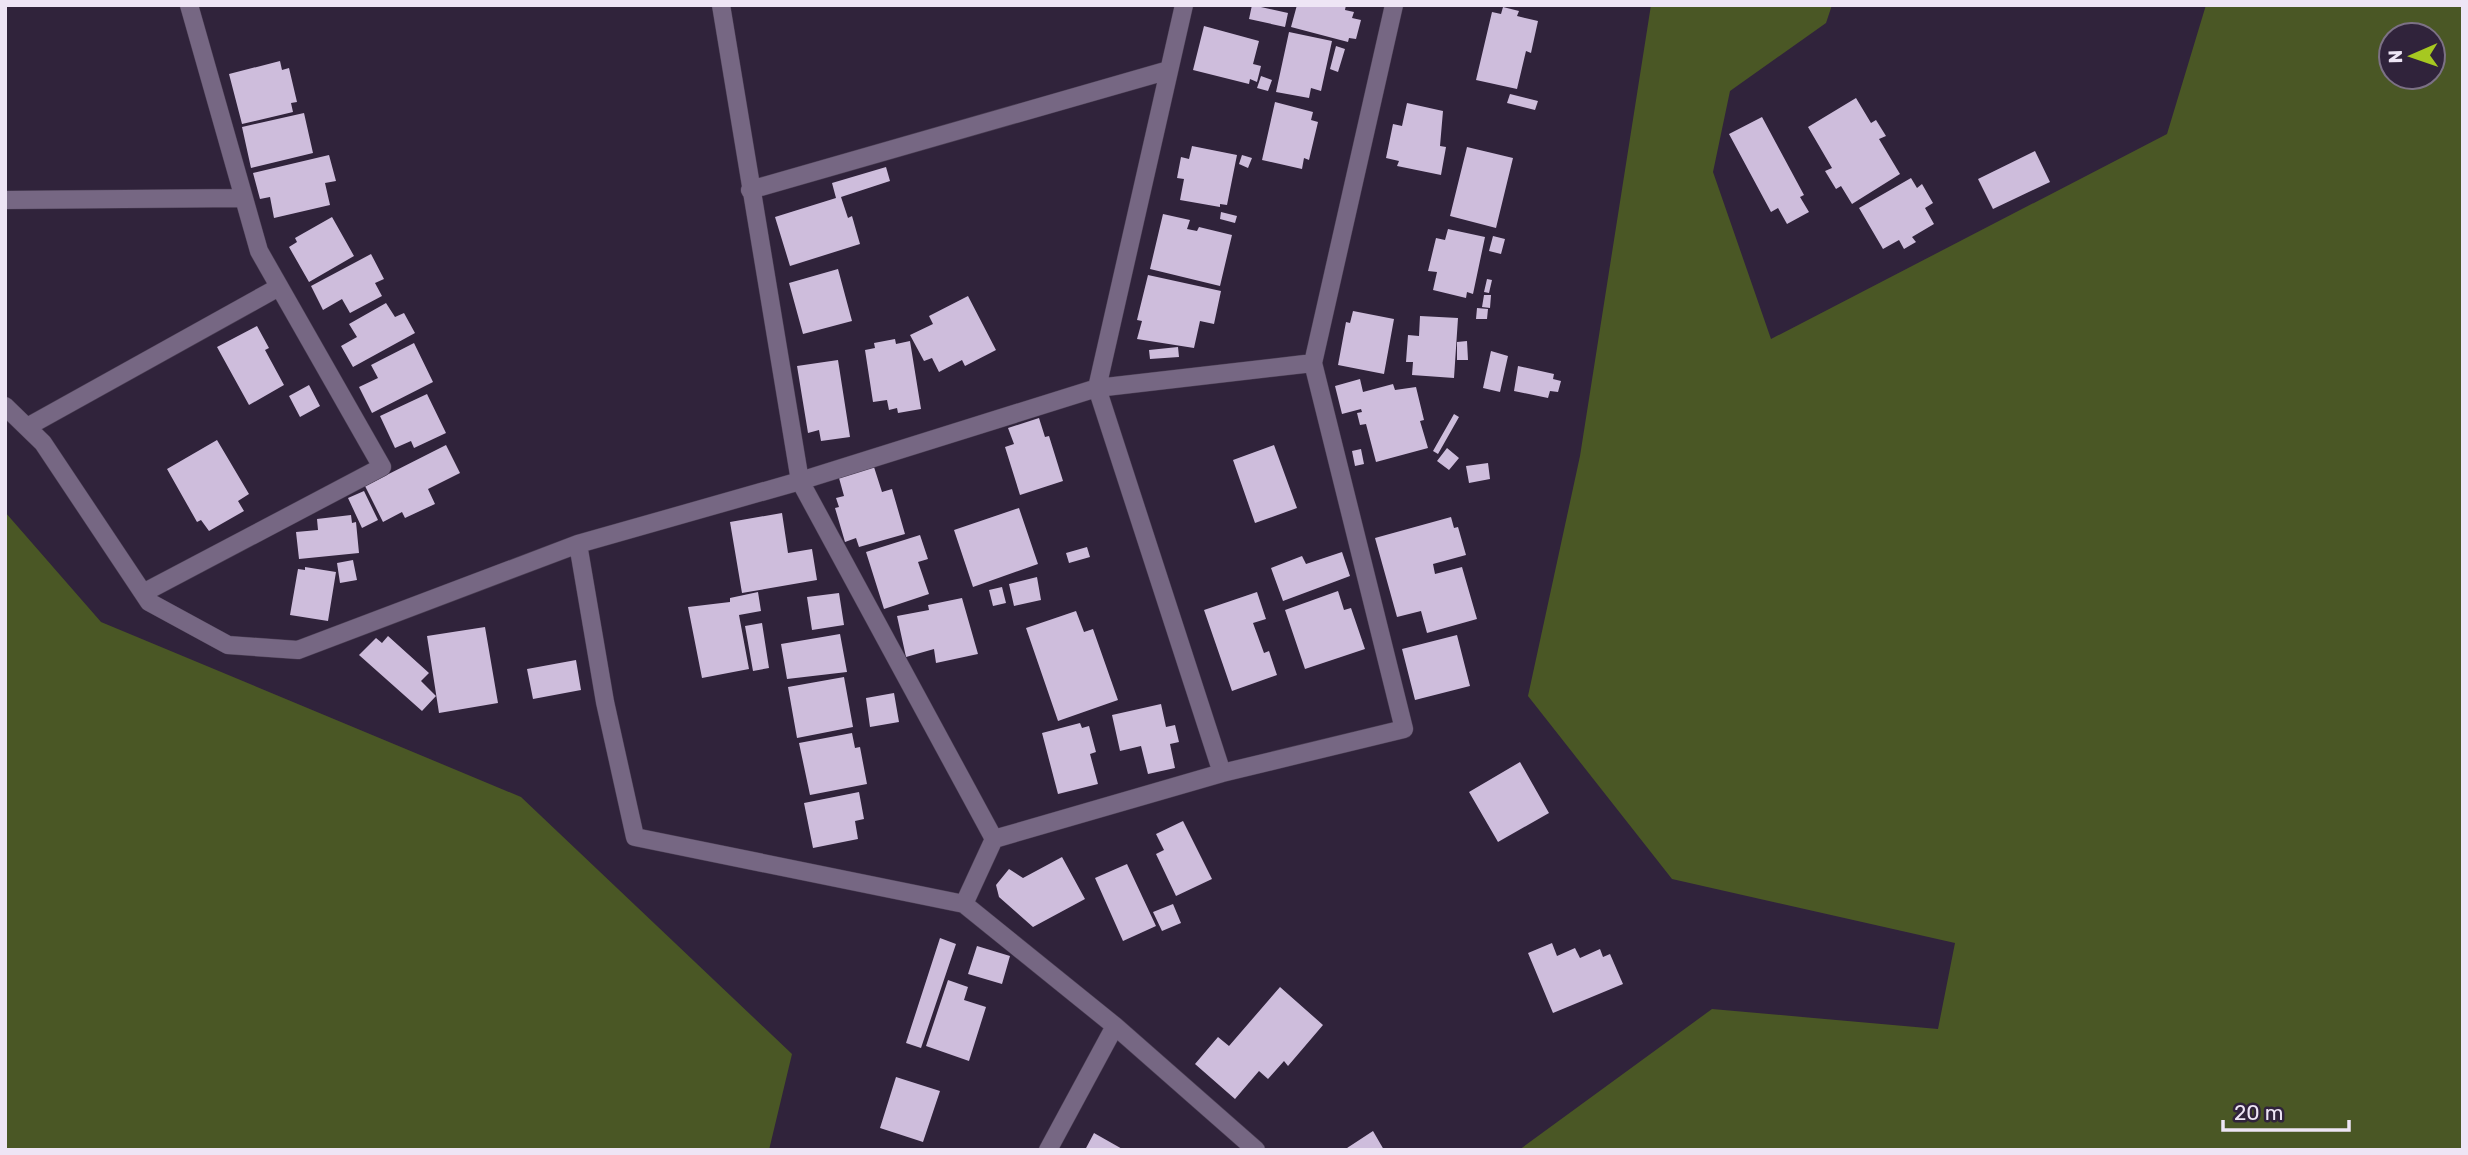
<svg xmlns="http://www.w3.org/2000/svg" width="2468" height="1155" font-family="Rubik,sans-serif">
	<style>
		.forest { fill: #4a5725; fill-rule: evenodd }
		.building { fill: #cebddc }
		.lines { fill: none; stroke-linecap: round; stroke-linejoin: round }
		.minor-casing { stroke: #4b3f54; stroke-width: 19 }
		.minor { stroke: #766783; stroke-width: 18 }
	</style>
	<rect width="100%" height="100%" fill="#30233b"/>
	<path class="forest" d="M1651,5H1832L1826,23L1730,91L1713,172L1771,339L2167,134L2206,5H2463V1150H1519L1712,1009L1938,1029L1955,943L1672,879L1528,696L1580,456ZM2391,35H2433V77H2391Z
		M5,512L101,622L521,797L792,1054L769,1150H5Z"/>
	<path class="building" d="M1252,5L1288,13L1285,27L1249,19Z
		M1297,5H1346L1345,10L1354,12L1352,18L1361,20L1356,39L1349,38L1348,42L1291,27Z
		M1503,7L1519,11L1517,16L1538,21L1531,53L1526,51L1517,89L1476,80L1492,12L1501,14Z
		M1204,26L1259,41L1253,64L1261,66L1257,82L1250,79L1249,84L1193,70Z
		M1289,32L1332,41L1321,91L1311,88L1309,98L1276,92Z
		M1336,46L1345,49L1338,72L1330,69Z
		M280,61L282,70L289,68L297,102L291,103L293,112L242,124L229,74Z
		M1261,76L1272,80L1268,91L1257,88Z
		M1510,94L1538,101L1535,110L1507,103Z
		M1856,98L1871,123L1876,120L1886,136L1879,139L1900,174L1852,204L1841,186L1836,189L1825,171L1832,168L1808,127Z
		M1275,102L1313,112L1311,120L1318,122L1309,160L1304,158L1302,169L1262,160Z
		M1407,103L1443,111L1440,146L1446,147L1441,175L1397,166L1399,161L1386,158L1393,124L1402,126Z
		M304,113L313,153L251,168L242,127Z
		M1762,117L1804,195L1800,197L1809,212L1787,224L1778,208L1771,212L1729,134Z
		M1192,146L1237,155L1227,205L1220,204V207L1180,200L1184,179L1177,178L1181,157L1189,159Z
		M1467,147L1513,158L1496,228L1450,216Z
		M2035,151L2050,182L1993,209L1978,179Z
		M329,155L336,181L325,183L330,205L274,218L270,197L260,199L253,173Z
		M1242,155L1252,158L1248,168L1239,164Z
		M886,167L890,181L841,197L848,218L852,216L860,244L790,266L775,217L836,198L832,183Z
		M1911,178L1917,188L1922,184L1933,203L1925,208L1934,224L1912,237L1916,242L1904,249L1899,240L1883,249L1859,208Z
		M1221,212L1237,216L1235,223L1220,219Z
		M1163,214L1190,220L1187,229L1197,231L1199,227L1232,235L1220,286L1150,269Z
		M332,217L354,256L309,282L289,247L297,242L295,238Z
		M1448,229L1485,237L1473,294L1467,292L1466,298L1433,290L1437,272L1428,271L1436,238L1445,240Z
		M1493,236L1505,239L1501,254L1489,251Z
		M371,254L384,279L375,283L382,296L350,313L342,299L323,310L311,286Z
		M838,269L852,321L803,334L789,283Z
		M1148,275L1221,291L1214,324L1200,321L1194,348L1137,339L1142,321L1137,320Z
		M1487,279L1492,280L1489,293L1484,292Z
		M1484,295H1491L1490,308L1482,307Z
		M968,296L996,350L965,366L962,360L939,372L932,358L924,361L910,335L933,324L929,316Z
		M386,303L395,317L404,313L415,333L353,367L341,346L357,337L349,324Z
		M1477,308L1488,309L1487,319H1476Z
		M1353,311L1394,319L1384,374L1338,365L1346,322L1350,323Z
		M1420,316L1458,318L1454,378L1412,375L1413,362H1406L1408,335L1419,336Z
		M257,326L269,348L265,350L284,385L249,405L217,347Z
		M895,339L896,344L910,341L921,409L898,413L897,408L889,410L887,400L873,402L865,350L875,348L874,343Z
		M1467,341L1468,360H1457V342Z
		M414,343L433,382L372,413L359,387L378,378L371,365Z
		M1178,347L1179,357L1150,359L1149,350Z
		M1491,351L1508,356L1500,392L1483,388Z
		M838,360L850,437L821,441L819,430L808,433L797,366Z
		M1518,366L1554,374L1553,379L1561,381L1558,392L1550,391L1548,398L1514,391Z
		M1360,379L1363,392L1393,384L1395,390L1416,387L1424,420L1420,421L1428,448L1376,462L1366,424L1360,425L1357,413L1362,412L1361,409L1342,414L1335,386Z
		M309,385L320,406L300,417L289,396Z
		M427,394L446,433L414,448L411,441L395,448L380,416Z
		M1454,414L1459,417L1438,454L1433,451Z
		M1039,418L1045,437L1049,436L1063,481L1020,495L1005,447L1014,444L1008,428Z
		M217,440L249,494L238,501L244,511L209,531L201,520L197,522L167,469Z
		M446,445L460,473L428,489L435,504L405,518L402,512L383,522L365,486Z
		M1274,445L1297,508L1255,523L1233,460Z
		M1447,448L1459,458L1449,470L1437,461Z
		M1361,449L1364,464L1355,466L1352,451Z
		M1488,463L1490,479L1469,483L1466,466Z
		M874,467L882,492L892,489L905,534L859,547L856,538L845,542L835,508L839,507L836,498L844,496L839,478Z
		M364,491L378,520L362,528L348,498Z
		M1019,508L1038,564L973,587L954,530Z
		M782,513L788,553L812,549L817,580L742,593L730,522Z
		M351,515L352,523L356,522L359,553L299,559L296,532L318,530L317,519Z
		M1451,517L1454,528L1458,527L1466,555L1433,564L1435,574L1462,567L1477,619L1427,633L1421,611L1397,617L1375,538Z
		M920,535L928,559L918,562L929,594L884,609L866,552Z
		M1087,547L1090,557L1069,563L1066,553Z
		M1342,552L1350,576L1283,601L1271,568L1302,556L1306,564Z
		M353,560L357,580L340,583L337,563Z
		M305,567L336,572L328,621L290,615L298,569L305,570Z
		M1037,577L1041,600L1014,606L1009,584Z
		M1002,587L1006,603L993,606L989,590Z
		M1338,591L1344,610L1351,608L1365,649L1305,669L1285,610Z
		M758,592L761,611L739,615L749,669L702,678L688,607L730,602V598Z
		M1257,592L1266,619L1253,623L1264,653L1269,651L1277,675L1232,691L1204,610Z
		M839,593L844,625L812,630L807,597Z
		M962,598L978,654L936,663L934,649L906,657L897,616L929,610L928,605Z
		M1076,611L1084,632L1093,629L1118,700L1058,721L1026,628Z
		M762,623L769,668L753,671L745,626Z
		M485,627L498,703L439,713L427,636Z
		M840,634L847,672L787,679L781,644Z
		M1457,635L1470,686L1415,700L1402,649Z
		M388,636L429,673L421,681L436,696L422,711L359,655L376,638L382,643Z
		M576,660L581,690L533,699L527,669Z
		M844,677L853,727L797,738L788,687Z
		M894,693L899,722L870,727L866,698Z
		M1161,704L1166,727L1175,725L1179,742L1170,744L1175,768L1148,774L1141,746L1120,751L1112,715Z
		M1080,723L1082,728L1089,726L1096,752L1090,754L1098,784L1058,794L1042,733Z
		M852,733L855,748L860,747L867,784L810,795L799,743Z
		M1520,762L1549,813L1498,842L1469,792Z
		M859,792L864,819L855,821L858,839L813,848L804,803Z
		M1183,821L1212,879L1176,896L1156,854L1164,850L1156,834Z
		M1062,857L1085,899L1033,927L999,897L996,885L1009,869L1023,878Z
		M1127,864L1156,926L1123,941L1095,878Z
		M1173,904L1181,923L1162,931L1153,912Z
		M940,938L956,944L921,1048L906,1043Z
		M1552,943L1557,956L1575,948L1580,958L1600,949L1603,957L1610,954L1623,984L1553,1013L1528,953Z
		M977,946L1010,956L1002,984L968,974Z
		M948,980L968,987L964,1000L986,1007L969,1061L926,1046Z
		M1280,987L1323,1025L1288,1066L1284,1061L1268,1079L1259,1071L1235,1099L1195,1064L1218,1037L1229,1046Z
		M896,1077L940,1091L923,1142L880,1128Z
		M1373,1131L1384,1150H1344Z
		M1094,1133L1124,1150H1085Z"/>
	<g class="lines">
		<g class="minor-casing">
			<path id="minor" d="M721,5L800,481L994,839
				M1184,5L1097,388L1222,773
				M750,190L1169,70
				M5,200L243,198
				M5,406L43,443L149,602L228,645L298,650L578,544L800,481L1097,388L1313,363
				M27,427L279,287
				M578,544L605,702L635,837L964,904L1115,1026L1256,1150
				M143,593L382,467L259,251L189,5
				M964,904L994,839L1222,773L1404,729L1313,363L1394,5
				M1048,1150L1115,1026"/>
		</g>
		<use href="#minor" class="minor"/>
	</g>
	<rect width="2468" height="1155" fill="none" stroke="#eee5f5" stroke-width="14"/>
	<g transform="translate(2412 56) rotate(268)"><circle r="33" fill="#30233b" stroke="#7c7185" stroke-width="2"/>
	<path d="M0-5L12 26L0 18L-12 26Z" fill="#a6c821"/>
	<text y="-10" font-size="19" font-weight="bold" text-anchor="middle" fill="#eee5f5">N</text>
	</g>
	<path d="M2223 1120v10h126v-10" fill="none" stroke="#eee5f5" stroke-width="3.5"/>
	<text x="2234" y="1120" font-size="21" fill="#eee5f5" stroke="#30233b" stroke-width="5" paint-order="stroke">20 m</text>
</svg>
